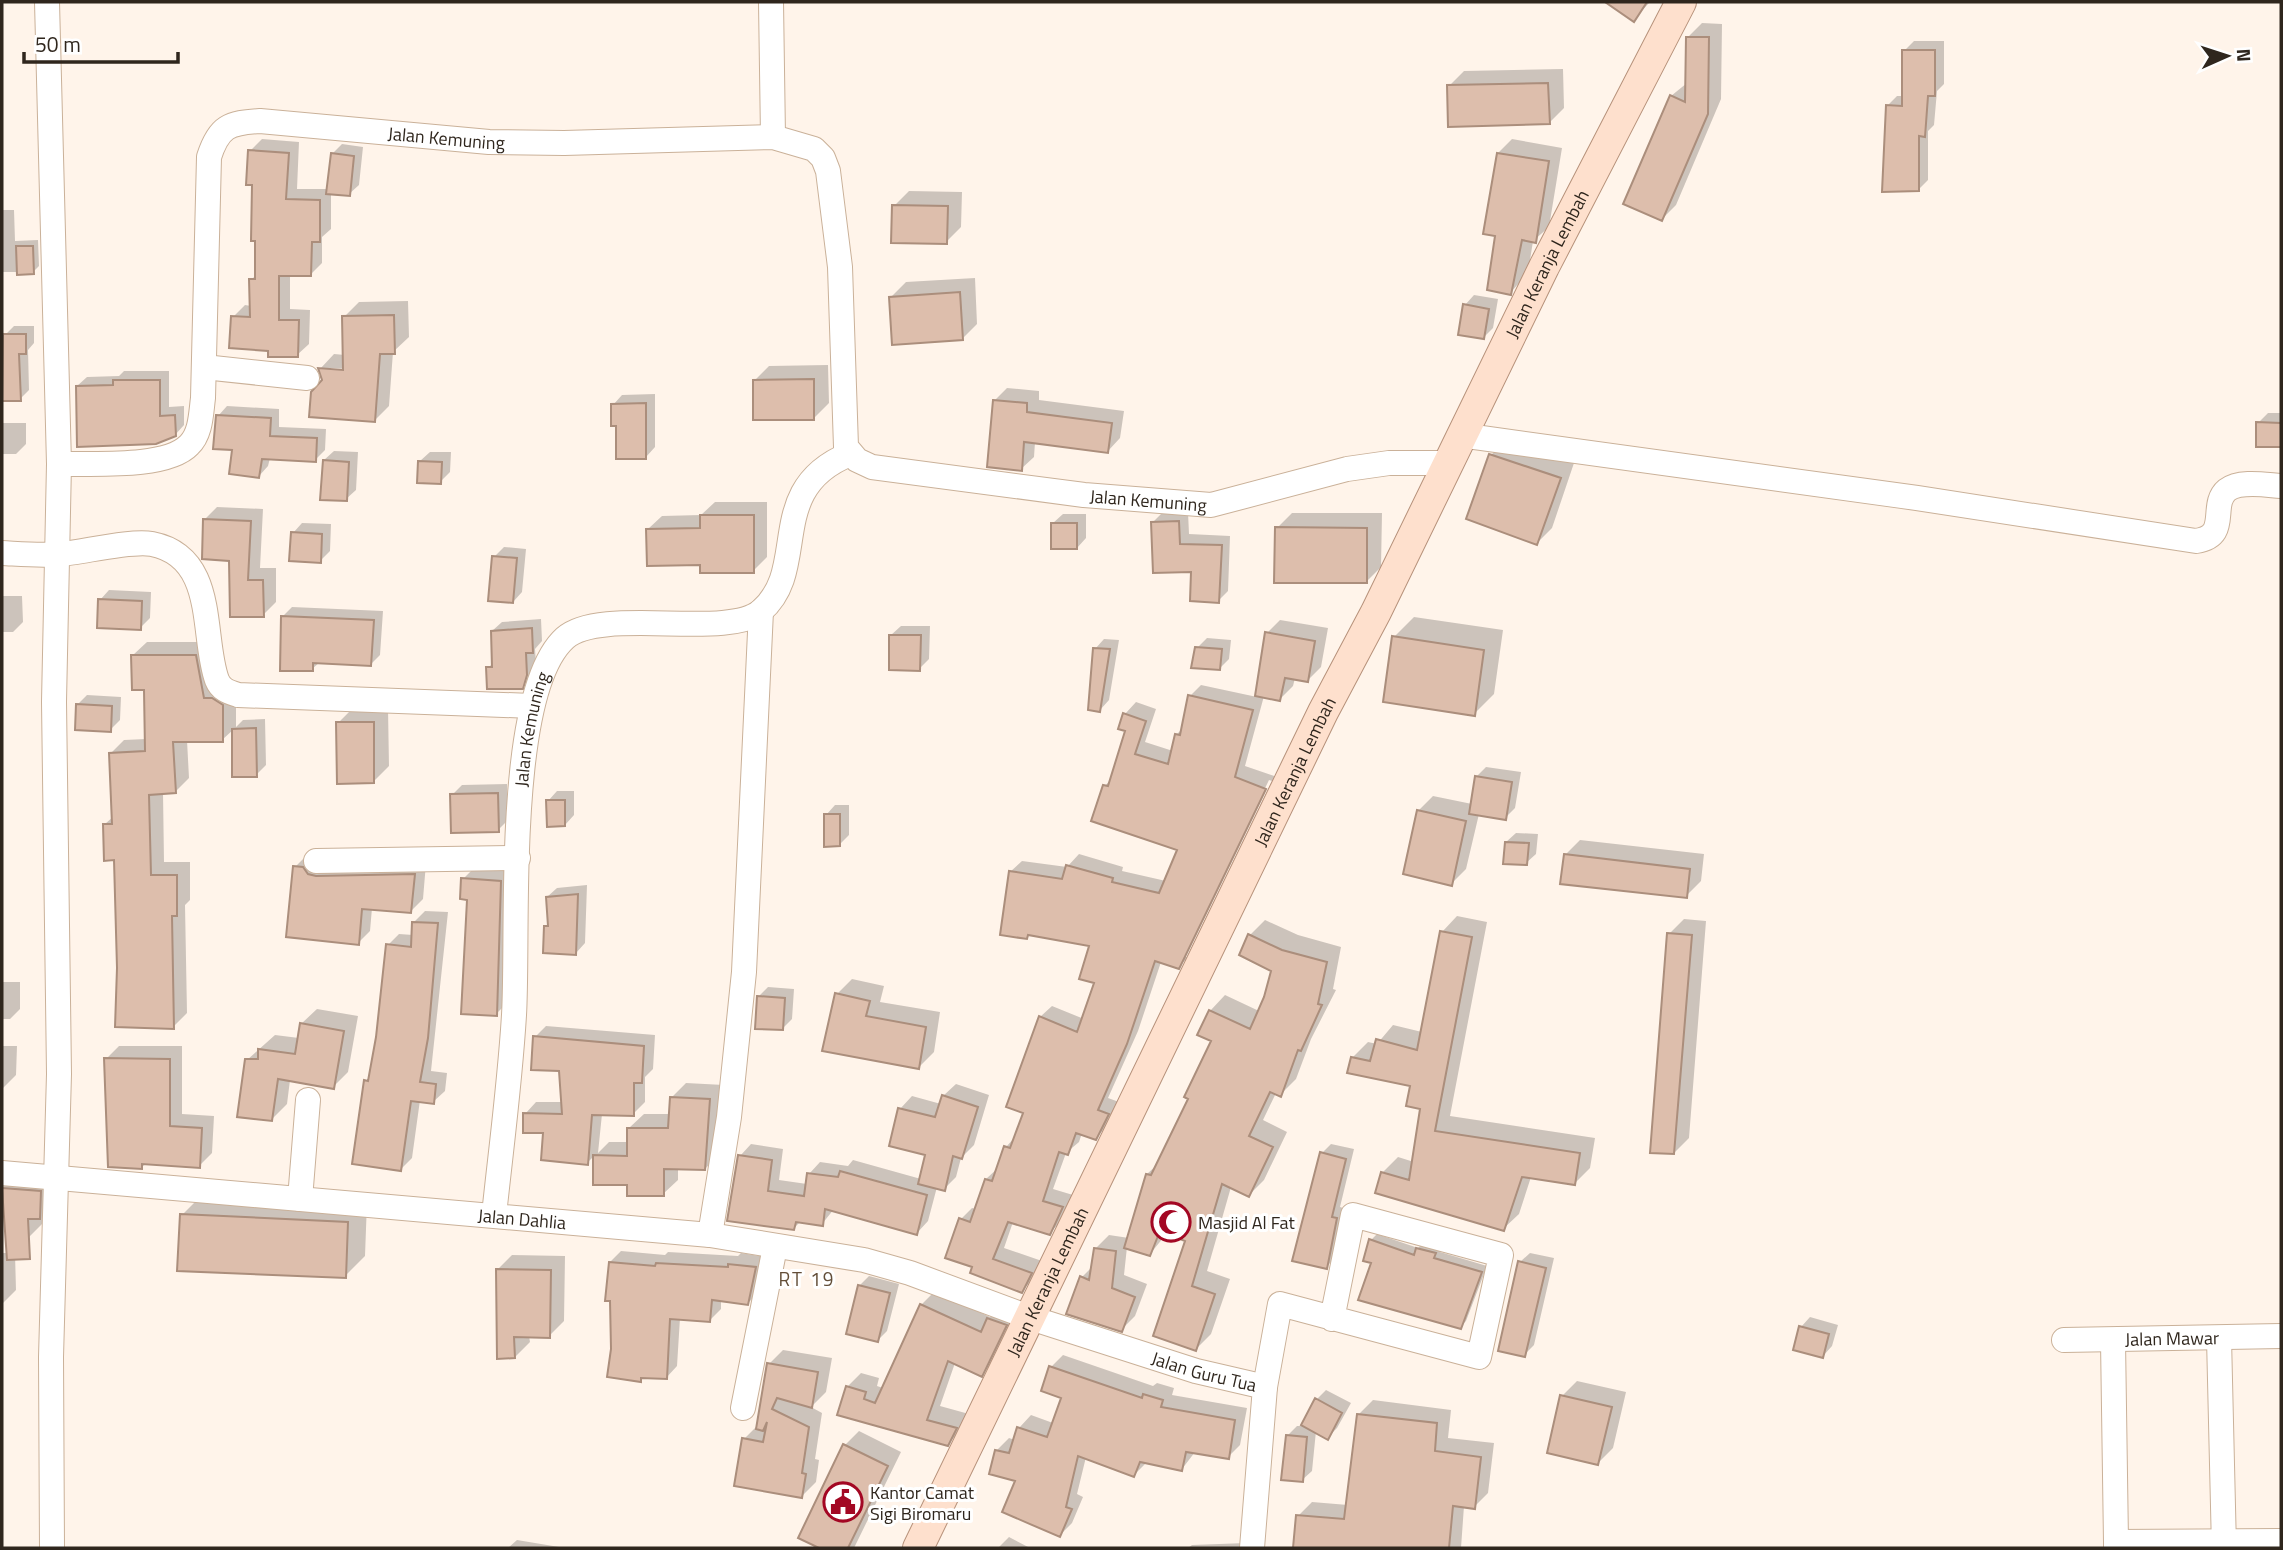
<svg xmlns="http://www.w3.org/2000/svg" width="2283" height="1550" font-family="'Titillium Web',sans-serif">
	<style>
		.shadow { fill: #0003; fill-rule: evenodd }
		.building { fill: #ddbeac; stroke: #ab8e7c; stroke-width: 2 }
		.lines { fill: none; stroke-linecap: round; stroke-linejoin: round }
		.minor-casing { stroke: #cab199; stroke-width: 26 }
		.major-casing { stroke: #b6917a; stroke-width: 32 }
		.minor { stroke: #fff; stroke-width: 24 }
		.major { stroke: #fee0cd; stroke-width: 30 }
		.labels { text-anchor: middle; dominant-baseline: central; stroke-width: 6; stroke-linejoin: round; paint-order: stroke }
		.street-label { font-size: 18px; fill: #2f261d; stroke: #fff }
		.poi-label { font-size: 18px; fill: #2f261d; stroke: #fff; text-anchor: start }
		.neighbourhood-label { font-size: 19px; letter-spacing: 2px; fill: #634e38; stroke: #fff }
	</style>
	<rect width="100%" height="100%" fill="#fff4ea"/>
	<path class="shadow" d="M1608,2H1650L1634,19Z
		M1702,23L1722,24L1721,99L1676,205L1662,219L1671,96L1687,83L1688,37Z
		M1914,41H1944V84L1937,91L1934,125L1928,131V180L1918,190L1888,105L1897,96H1904V51Z
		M1563,69L1564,108L1549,123L1449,86L1464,71Z
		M262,139L299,142L297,189H328L332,154L342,144L363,147L359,185L349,194L331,192V229L322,237V263L311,274H290V309L310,310L309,344L297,355L270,349L233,317L245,305L251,306V280L257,274L250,151Z
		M1512,139L1562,148L1549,227L1533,241L1528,273L1510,293L1497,235L1498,153Z
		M909,191L962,192L961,227L946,242L894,206Z
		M2,210H14L15,241L38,240L39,266L33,272H2Z
		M975,278L977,324L962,339L891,297L906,282Z
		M1474,295L1498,299L1493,328L1484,337L1465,305Z
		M408,301L409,337L393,352L389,406L374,421L324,381L320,369L334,354L345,355L344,317L359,302ZM331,368L352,369L331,371Z
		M14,326H34V343L28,350L29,390L20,399L2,400L5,335Z
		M828,365L829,403L814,418L754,381L769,366Z
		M124,371H169V407L184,406V425L175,435L77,386L87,377L119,376Z
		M1007,388L1039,391V400L1124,411L1120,438L1108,451L1035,442L1034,457L1021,469L994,401Z
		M655,394V447L646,457L617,424L613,405L622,395Z
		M227,406L279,409V427L326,429L325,450L315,460L270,458L268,466L259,476L234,448L218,416Z
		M2268,413H2281V446L2258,423Z
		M2,423H26V444L16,454H2Z
		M1506,440L1574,463L1552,528L1537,543L1491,455Z
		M334,451L358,452L356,490L346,499L324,460Z
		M430,452H451L450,472L440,482L420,461Z
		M715,502H767V557L753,571L702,563L648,529L662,516L701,515Z
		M217,507L263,509L260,568H276V602L263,615L204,520Z
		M1188,512L1189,534L1230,536L1228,591L1218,601L1152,523L1162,513Z
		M1292,513H1382L1381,567L1366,582L1277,528Z
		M1063,514H1086V538L1077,548L1053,523Z
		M302,523L331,524L330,551L320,561L293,533Z
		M504,547L526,549L522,592L513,602L494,557Z
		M109,590L151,592L150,618L140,628L100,600Z
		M2,596H22L23,622L13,632H2Z
		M292,607L383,611L380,655L371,664L320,662L312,669L282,617Z
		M1414,617L1503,630L1494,694L1474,714L1394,637Z
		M541,619L542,641L535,649L536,664L532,677L522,687L488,668L494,662L492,631L502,622Z
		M1280,620L1328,628L1321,667L1308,680L1295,678L1293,686L1280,699L1264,696L1245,766L1277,777L1190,956L1178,967L1161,962L1138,1031L1108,1098L1119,1102L1107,1126L1096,1138L1082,1133L1079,1142L1066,1153L1053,1189L1073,1195L1061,1221L1050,1233L1013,1222L1004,1248L1042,1261L1033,1279L1022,1291L974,1266L961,1219L972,1208L976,1209L986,1179L999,1167L1006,1147L1016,1136L1025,1112L1040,1017L1052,1006L1084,1019L1096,982L1091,945L1030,934L1026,937L1010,872L1022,861L1067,867L1079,854L1123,867L1122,871L1166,881L1179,849L1105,786L1112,778L1127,730L1125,714L1136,702L1156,709L1145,742L1173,751L1177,734L1183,728L1190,696L1201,685L1257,697L1267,633ZM1269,780L1272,781L1187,957H1183Z
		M901,626H930L929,659L919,669L891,635Z
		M1207,638L1231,640L1229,659L1220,668L1197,648Z
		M1104,639L1119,640L1109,700L1100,710L1095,649Z
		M147,642H210L236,691V727L243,720L265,719L266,765L256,775L234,729L222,740H187L189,778L175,792H163L164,862H190V900L185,905L187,1013L173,1027L119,968L115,859L105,824L114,816L110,754L124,740L146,739V688L133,655Z
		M87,695L121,697L120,720L110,730L78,704Z
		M353,708H388L389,766L374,781L338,723Z
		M1486,767L1521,772L1515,808L1505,818L1479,814L1466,869L1451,884L1418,811L1433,796L1472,804L1476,777Z
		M507,784L508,820L498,830L452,795L462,785Z
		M557,791H574V815L565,825L548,801Z
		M835,805H849V835L839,845L826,815Z
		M1516,833L1538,834L1536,854L1526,863L1506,842Z
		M1580,840L1704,854L1701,881L1686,896L1565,855Z
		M307,855L426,863L423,899L411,911L372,908L370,931L358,943L295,867Z
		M475,867L513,869L508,1002L496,1014L463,879Z
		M587,885L585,943L576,953L546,927L549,923L547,897L557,888Z
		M425,911L448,912L431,1071L447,1073L445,1091L433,1102L420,1100L412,1158L401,1169L366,1081L371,1076L378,1038L388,945L399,934L413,935L414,922Z
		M1457,916L1487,922L1450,1116L1595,1138L1590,1168L1575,1183L1531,1177L1519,1214L1503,1229L1377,1192L1383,1172L1398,1157L1414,1162L1422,1107L1412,1085L1352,1058L1368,1042L1377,1044L1393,1025L1422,1032L1442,932Z
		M1684,919L1706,921L1689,1138L1674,1153L1669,934Z
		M1265,920L1298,935L1341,947L1333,989L1336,990L1311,1039L1296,1079L1280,1095L1276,1093L1263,1120L1287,1132L1264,1180L1249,1195L1231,1187L1207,1271L1230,1279L1211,1334L1196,1349L1188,1239L1168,1232L1150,1254L1127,1247L1124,1275L1147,1284L1135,1316L1121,1330L1082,1277L1093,1266L1095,1249L1109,1235L1129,1238L1147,1174L1160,1162L1213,1040L1210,1011L1225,995L1259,1011L1274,970L1250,935Z
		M852,979L884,986L880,1002L940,1012L934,1052L919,1067L837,994Z
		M2,982H20V1009L10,1019H2Z
		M768,987L794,989L792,1019L782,1029L759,996Z
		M317,1009L358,1016L348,1072L333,1087L290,1080L287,1104L272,1119L247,1060L275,1035L299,1038L301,1024Z
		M546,1026L655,1035L653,1069L645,1077V1102L633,1114H602L598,1153L609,1142H629V1128L644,1114H671V1098L686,1083L724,1085L719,1154L705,1169L678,1167V1180L663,1194L629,1183H595V1155L587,1163L525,1114L536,1102H563L561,1069L535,1037Z
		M2,1046H17L16,1075L2,1089Z
		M119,1046H182V1114L214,1116L212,1153L199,1166L146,1163L141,1168L106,1059Z
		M956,1084L989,1095L974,1145L961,1158L956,1177L944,1189L937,1187L928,1221L917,1233L834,1209L822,1224L801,1221L794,1228L740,1156L751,1144L783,1149L779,1180L807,1184L809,1174L820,1162L848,1166L853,1160L921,1179L927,1154L900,1109L912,1096L941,1104L943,1096Z
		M1331,1144L1354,1149L1340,1207L1346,1209L1336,1257L1326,1267L1322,1153Z
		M2,1172L55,1177L54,1202L43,1214V1223L28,1238L6,1216H2Z
		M202,1195L367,1202L365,1256L345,1276L182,1215Z
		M1377,1234L1418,1248L1424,1242L1441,1247L1440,1252L1487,1266L1466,1321L1460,1327L1360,1299L1373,1262L1371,1240Z
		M621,1251L665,1255L668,1252L738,1256L741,1253L766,1257L759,1292L748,1303L721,1300V1309L710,1320L680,1318L677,1366L666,1378L644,1376L640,1380L613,1349L610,1262Z
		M2,1253H15L16,1290L2,1304Z
		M1530,1253L1554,1258L1534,1345L1524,1355L1520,1262Z
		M512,1255L565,1256L564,1321L549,1336H529L530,1342L515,1357L497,1270Z
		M869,1276L899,1284L887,1331L878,1340L859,1286Z
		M935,1291L990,1317L1002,1305L1019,1311L995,1361L981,1375L955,1363L940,1406L969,1414L961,1430L948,1444L839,1414L847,1387L861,1373L879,1378L877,1386L883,1388L921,1305Z
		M1810,1317L1838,1325L1832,1346L1823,1356L1801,1327Z
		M783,1350L832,1358L826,1392L811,1407L822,1413L815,1459L819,1460L816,1482L802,1496L744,1439L759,1424L769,1364Z
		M1063,1355L1153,1386L1157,1383L1174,1388L1172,1395L1247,1408L1240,1445L1228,1457L1195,1452L1182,1469L1146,1463L1134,1475L1086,1457L1077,1494L1083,1497L1072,1523L1060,1535L997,1450L1009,1438L1015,1440L1019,1428L1031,1415L1053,1423L1063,1397L1051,1367Z
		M1577,1381L1626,1392L1613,1448L1598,1463L1562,1396Z
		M1326,1390L1351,1403L1337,1428L1327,1438L1316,1431L1312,1471L1302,1480L1288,1435L1297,1426H1302L1317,1399Z
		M1373,1400L1451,1410L1448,1438L1494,1443L1488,1493L1474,1507L1464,1506L1461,1548H1295L1298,1516L1312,1502L1348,1505L1359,1414Z
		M859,1431L901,1452L854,1548H813L845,1445Z
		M1009,1537L1030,1548H998Z
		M517,1540L565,1548H508Z
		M1246,1543V1548H1188L1192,1545Z"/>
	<path class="building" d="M1605,2H1647L1634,22Z
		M1686,37H1709L1708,114L1662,221L1623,204L1670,95L1685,102Z
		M1902,50H1935V96H1928L1925,137L1919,136V191L1882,192L1886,105L1902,106Z
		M1548,83L1550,124L1448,127L1447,85Z
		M248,150L289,153L286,199L320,200V242H312L311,276H279V320H299L298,357H268V351L229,348L231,316L250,317L249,279H255V241H251L252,185H246Z
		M331,153L354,156L350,196L326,194Z
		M1497,153L1549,161L1536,243L1522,240L1511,295L1487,290L1495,236L1483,234Z
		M892,205L948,206L947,244L891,243Z
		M16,246H33L34,274L17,275Z
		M960,292L963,340L892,345L889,297Z
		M1463,304L1489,309L1484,339L1458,335Z
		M394,315L395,354H380L375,422L309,417L311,392L322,380L318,368L343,370L342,316Z
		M3,334H26V354H19L21,401H2Z
		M814,379V420H753V380Z
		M113,380H160V416L175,415L176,436L156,444L77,447L76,386L113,385Z
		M993,400L1027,403V412L1112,423L1108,453L1024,442L1022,471L987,467Z
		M646,403V459H616V426H611V404Z
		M216,415L271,418L270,436L317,438L316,462L262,459L259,478L229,474L232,450L213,449Z
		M2256,422L2281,423V447H2256Z
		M1489,454L1561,478L1537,545L1466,519Z
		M323,460L349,462L347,501L320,500Z
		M418,461L442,462L441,484L417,483Z
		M700,515H754V573H700V565L647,566L646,529L700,528Z
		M203,519L251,521L248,580H263L264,617H230L229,561L202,559Z
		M1179,521L1180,544L1222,545L1219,603L1190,601L1191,572L1153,573L1151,522Z
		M1051,523H1077V549H1051Z
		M1275,527L1367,528V583H1274Z
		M291,532L322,534L321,563L289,561Z
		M492,556L517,558L513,603L488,601Z
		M98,599L142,601L141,630L97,628Z
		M281,616L374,620L371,666L313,663V671H280Z
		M532,628L533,653H526L527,675L523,689H487L486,667H492L491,631Z
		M1265,632L1315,641L1308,682L1285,678L1280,701L1255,696Z
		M889,635H921L920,671L889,670Z
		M1392,636L1484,650L1475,716L1383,702Z
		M1195,647L1222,649L1220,670L1191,668Z
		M1093,648L1110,649L1100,712L1088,710Z
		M131,655H196L204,698H212L223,705V742H173L176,793L149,795L151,875H177V916H172L174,1029L115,1027L117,968L114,860L104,861L103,824H112L109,753L145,751L144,690H132Z
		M1188,695L1253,710L1235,777L1266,789L1179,969L1155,961L1127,1044L1098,1110L1109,1114L1096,1140L1076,1133L1068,1155L1059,1152L1043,1201L1063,1207L1050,1235L1008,1222L993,1259L1032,1273L1022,1293L970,1273L972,1267L945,1258L959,1218L970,1222L985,1179L992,1181L1004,1146L1010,1148L1023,1113L1006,1107L1039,1016L1077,1032L1094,983L1079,979L1089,946L1028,935L1027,939L1000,935L1009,871L1062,879L1066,865L1113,878L1112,882L1159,893L1177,850L1091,821L1103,785L1108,786L1125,731L1118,729L1123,713L1146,721L1135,754L1168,764L1175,734L1180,735Z
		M76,704L112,706L111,732L75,730Z
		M336,722H374V783L337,784Z
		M256,728L257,777H232V729Z
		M1475,776L1512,782L1506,820L1469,814Z
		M498,793L499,832L451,833L450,794Z
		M546,800H565V826L547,827Z
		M1417,810L1466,821L1452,886L1403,874Z
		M824,814H840V846L824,847Z
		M1505,842L1529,843L1527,865L1503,864Z
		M1564,854L1690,869L1687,898L1560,884Z
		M293,866L303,867L308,874L316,876L415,874L411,913L362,909L359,945L286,937Z
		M461,878L501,881L497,1016L461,1014L467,900L460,899Z
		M578,894L576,955L543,953L544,926H548L546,897Z
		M412,922L438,923L428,1038L420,1082L436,1084L434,1104L411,1101L401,1171L352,1164L364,1080L368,1081L376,1037L386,944L411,947Z
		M1440,931L1472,937L1435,1131L1580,1153L1575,1185L1522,1177L1504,1231L1375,1193L1381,1172L1409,1180L1420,1109L1406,1106L1410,1086L1347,1073L1351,1057L1370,1061L1376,1039L1417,1050Z
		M1667,933L1692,935L1674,1154L1650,1153Z
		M1248,934L1282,950L1327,962L1318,1004L1322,1005L1301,1051L1298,1050L1281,1097L1270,1092L1249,1136L1273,1147L1249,1197L1222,1184L1192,1286L1215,1294L1196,1351L1153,1336L1185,1241L1160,1231L1150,1256L1124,1248L1146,1174L1151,1175L1188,1099L1184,1097L1211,1041L1197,1035L1209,1010L1250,1029L1264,997L1271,971L1239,955Z
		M835,993L870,1001L866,1016L926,1027L919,1069L822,1051Z
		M757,996L785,998L783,1030L755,1029Z
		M300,1023L344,1031L334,1089L278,1079L272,1121L237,1117L245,1059H258V1049L295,1054Z
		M533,1036L644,1046L642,1083H634V1116L592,1115L588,1165L541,1160L543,1133H523V1113L562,1114L559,1071L531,1070Z
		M104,1058L170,1059V1126L202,1128L200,1168L142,1164V1169L108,1167Z
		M942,1095L978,1107L962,1159L953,1156L945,1191L918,1184L925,1155L889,1146L898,1108L935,1117Z
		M670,1097L710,1099L705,1170L664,1169V1196H627V1185H593V1155L627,1156V1128H668Z
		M1320,1152L1346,1159L1332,1217L1337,1218L1327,1269L1292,1261Z
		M738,1155L772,1160L768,1191L804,1196L807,1173L838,1177L840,1171L927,1195L917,1235L825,1209L823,1226L796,1222L794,1230L727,1221Z
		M2,1188L41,1191L40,1219H28L30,1259L7,1260Z
		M180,1214L348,1222L346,1278L177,1271Z
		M1369,1239L1414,1255L1416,1248L1436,1253L1434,1258L1482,1272L1461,1329L1358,1300L1371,1263L1363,1261Z
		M1094,1248L1116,1251L1112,1288L1135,1297L1122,1332L1066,1314L1080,1276L1089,1280Z
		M1518,1261L1546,1268L1525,1357L1498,1351Z
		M609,1262L655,1266L656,1263L728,1267V1264L756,1267L748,1305L712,1300L710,1322L670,1319L667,1379L641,1378V1382L607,1377L611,1349L610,1301H605Z
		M496,1269L551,1270L550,1338L514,1337L515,1358L497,1359Z
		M858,1285L890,1293L878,1342L846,1334Z
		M920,1304L981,1332L987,1318L1007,1325L982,1377L948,1361L927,1420L957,1428L948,1446L837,1415L846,1386L866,1392L864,1399L875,1403Z
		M1799,1326L1829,1334L1823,1358L1793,1350Z
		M767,1363L818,1372L812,1408L777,1398L772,1409L809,1427L802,1473L806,1474L802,1498L734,1486L742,1438L763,1442L767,1422L763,1431L756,1429Z
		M1049,1366L1142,1398L1143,1394L1163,1400L1161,1407L1235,1420L1229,1459L1186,1452L1182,1471L1140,1462L1134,1477L1078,1456L1066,1507L1072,1509L1060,1537L1002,1512L1015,1481L989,1474L995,1450L1009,1453L1017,1427L1047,1437L1061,1398L1041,1391Z
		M1560,1395L1612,1407L1598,1465L1547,1453Z
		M1315,1398L1342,1413L1328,1440L1301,1425Z
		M1357,1414L1437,1423L1435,1451L1481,1457L1475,1509L1453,1506L1449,1548H1293L1296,1515L1344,1519Z
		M1286,1435L1307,1437L1303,1482L1281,1480Z
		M843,1444L888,1466L848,1548H819L798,1538Z"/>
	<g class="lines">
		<g class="minor-casing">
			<g id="minor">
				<path d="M47,2L59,464L54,702L59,1074L51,1357L52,1548"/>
				<path d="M771,2L773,137"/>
				<path d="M204,367L307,378"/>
				<path d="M1460,435L1917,498L2196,541C2231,536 2209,505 2227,490C2240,480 2266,485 2281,486"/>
				<path id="s1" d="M59,464C91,463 166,469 189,445C201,434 201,413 203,398L209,157C219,126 229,123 260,121L489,142L564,143L773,137L814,149L823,158L828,171L840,267L846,447L857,460L872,467L1084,495L1211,505L1347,469L1389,463H1448"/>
				<path d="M2,553C21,554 42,556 61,554C84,552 131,540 152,544C218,557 201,637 217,680C221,690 229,692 238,695L532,706"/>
				<path d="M316,861L518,858"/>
				<path id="s2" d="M2,1173L710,1235L864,1260L910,1273L1031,1318L1196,1371L1265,1387L1252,1548"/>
				<path d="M300,1199L308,1100"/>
				<path id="s3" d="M494,1215C501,1149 510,1082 514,1015C519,933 504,693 565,638C601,606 728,640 761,611C811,568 763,489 850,454"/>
				<path d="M710,1235L729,1117L744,972L761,611"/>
				<path d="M2219,1338L2224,1548"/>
				<path id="s4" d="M2064,1340L2281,1336"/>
				<path d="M2113,1341L2116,1542"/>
				<path d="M1265,1387L1280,1304L1479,1357L1501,1255L1353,1215L1332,1319"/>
				<path d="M743,1408L775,1247"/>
				<path d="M2116,1548V1542L2281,1541"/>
			</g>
		</g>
		<g class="major-casing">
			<g id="major">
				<path id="s5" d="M918,1548L1323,712L1376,612L1544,267L1681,2"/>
			</g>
		</g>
		<use href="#minor" class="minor"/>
		<use href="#major" class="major"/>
	</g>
	<defs>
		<g id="mosque-ring" transform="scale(2.0125)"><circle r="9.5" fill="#fff" stroke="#a30723" stroke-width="1.5"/><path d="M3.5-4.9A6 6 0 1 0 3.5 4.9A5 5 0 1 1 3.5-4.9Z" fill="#a30723"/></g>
		<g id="civic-ring" transform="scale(2.0125)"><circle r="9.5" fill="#fff" stroke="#a30723" stroke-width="1.5"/><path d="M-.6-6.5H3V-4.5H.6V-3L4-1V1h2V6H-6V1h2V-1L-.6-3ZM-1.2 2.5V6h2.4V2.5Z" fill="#a30723"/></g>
	</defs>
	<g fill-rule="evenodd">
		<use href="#mosque-ring" x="1171" y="1222"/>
		<use href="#civic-ring" x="843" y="1502"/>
	</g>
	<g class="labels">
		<g class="street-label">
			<text stroke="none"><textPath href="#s1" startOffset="681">Jalan Kemuning</textPath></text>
			<text stroke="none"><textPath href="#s5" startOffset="1430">Jalan Keranja Lembah</textPath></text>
			<text stroke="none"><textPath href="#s1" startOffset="1666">Jalan Kemuning</textPath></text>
			<text stroke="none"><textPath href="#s3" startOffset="488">Jalan Kemuning</textPath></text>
			<text stroke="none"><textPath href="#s5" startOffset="863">Jalan Keranja Lembah</textPath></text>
			<text stroke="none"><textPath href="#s2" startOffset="522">Jalan Dahlia</textPath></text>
			<text stroke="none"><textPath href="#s5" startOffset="296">Jalan Keranja Lembah</textPath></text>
			<text stroke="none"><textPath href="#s4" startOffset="108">Jalan Mawar</textPath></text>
			<text stroke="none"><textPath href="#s2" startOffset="1225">Jalan Guru Tua</textPath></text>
		</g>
		<g class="poi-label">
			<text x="1198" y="1222">Masjid Al Fat</text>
			<text x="870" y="1492">Kantor Camat<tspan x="870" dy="21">Sigi Biromaru</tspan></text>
		</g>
		<g class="neighbourhood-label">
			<text x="807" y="1278">RT 19</text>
		</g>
	</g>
	<rect width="2283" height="1550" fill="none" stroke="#2f261d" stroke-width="7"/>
	<g transform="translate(2227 56) rotate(87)" stroke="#ffffff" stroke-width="5" paint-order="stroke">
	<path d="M0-5L12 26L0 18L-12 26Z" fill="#2f261d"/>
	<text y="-10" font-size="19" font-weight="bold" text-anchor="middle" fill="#2f261d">N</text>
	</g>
	<path d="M24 52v10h154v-10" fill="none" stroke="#2f261d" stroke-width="3.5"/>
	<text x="35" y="52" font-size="21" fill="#2f261d" stroke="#ffffff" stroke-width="5" paint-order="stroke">50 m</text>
</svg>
